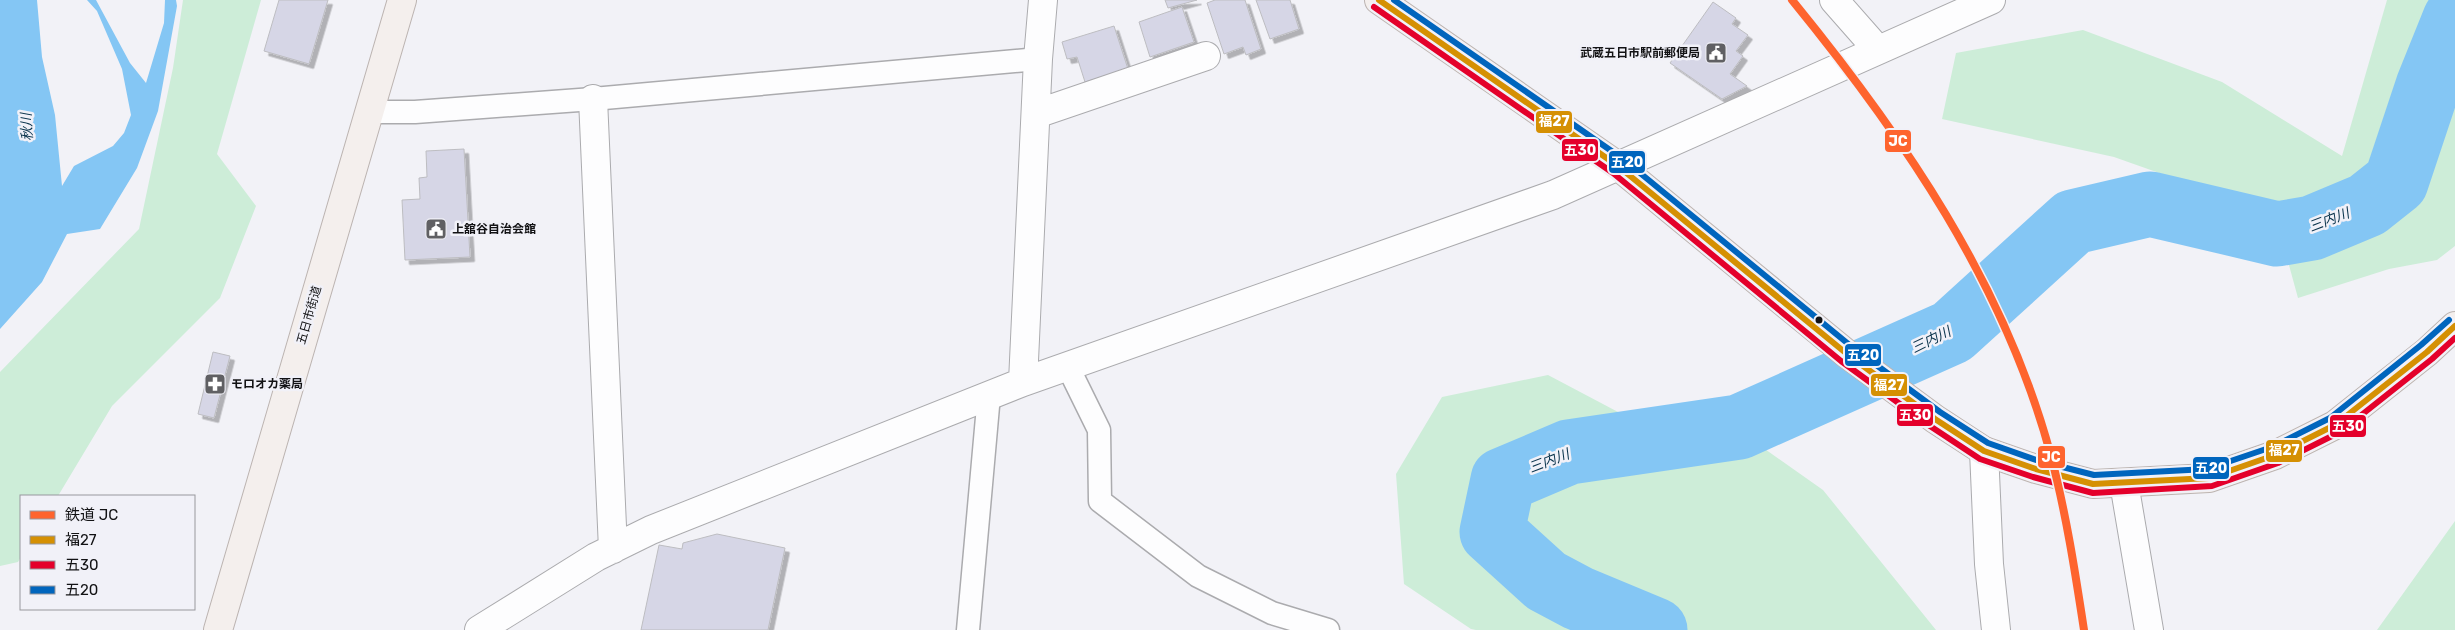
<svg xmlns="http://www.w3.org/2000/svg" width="2455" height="630" font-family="Rubik,'Noto Sans JP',sans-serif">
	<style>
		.green { fill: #cdedd8 }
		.water { fill: #84c6f4 }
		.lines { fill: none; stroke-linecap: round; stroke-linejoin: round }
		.river { stroke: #84c6f4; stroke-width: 65 }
		.building { fill: #d6d6e6; stroke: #bdbdc1; filter: url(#shadow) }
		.service-casing { stroke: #ababae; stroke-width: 25 }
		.minor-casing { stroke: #ababae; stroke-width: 30 }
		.primary-casing { stroke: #bcb4b1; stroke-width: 30 }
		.service { stroke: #fdfdfe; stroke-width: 22 }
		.minor { stroke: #fdfdfe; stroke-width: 28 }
		.primary { stroke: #f4efed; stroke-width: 28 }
		.bus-1-casing { stroke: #f1f1f8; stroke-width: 10 }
		.bus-2-casing { stroke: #f1f1f8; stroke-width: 10 }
		.bus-3-casing { stroke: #f1f1f8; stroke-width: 10 }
		.bus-1 { stroke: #d59003; stroke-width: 6 }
		.bus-2 { stroke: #e4002b; stroke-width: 6 }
		.bus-3 { stroke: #0065bd; stroke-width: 6 }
		.rail-1-casing { stroke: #f1f1f8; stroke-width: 11 }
		.rail-1 { stroke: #fe642e; stroke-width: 8 }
		.bus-dot { fill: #121214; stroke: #f1f1f8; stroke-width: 2 }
		.labels { text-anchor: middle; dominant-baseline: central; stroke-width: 5; stroke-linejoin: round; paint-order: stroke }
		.poi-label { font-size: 12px; font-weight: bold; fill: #121214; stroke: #f1f1f8; text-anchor: start }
		.street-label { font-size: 12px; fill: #121214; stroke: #f1f1f8 }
		.water-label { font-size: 14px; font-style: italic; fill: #07314a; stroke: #f1f1f8 }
		.line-badge { stroke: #f1f1f8; stroke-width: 2 }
		.badge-label { font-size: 14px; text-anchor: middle; font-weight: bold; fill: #fff }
	</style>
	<defs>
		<filter id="shadow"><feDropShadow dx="4.5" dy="4.5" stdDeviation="0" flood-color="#0004"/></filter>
	</defs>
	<rect width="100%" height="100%" fill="#f2f2f7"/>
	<path class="green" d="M183,0H261L217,154L256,206L220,298L112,406L58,496H21V557L18,562L0,566V372L139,229L173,68Z
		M2387,0H2455V246L2437,260L2389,269L2298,298L2275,214L2114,157L1942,119L1956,53L2083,30L2222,82L2342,156Z
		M1548,375L1637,422L1697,401L1823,490L1936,630H1476L1471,629L1404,584L1396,474L1442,397Z
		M2455,521V630H2377Z"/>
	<path class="water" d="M0,0H37L42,57L55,115L62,186L74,166L113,146L124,133L131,115L122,69L97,11L87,0H96L130,63L146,83L164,23L165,0H176L177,6L158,111L137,168L100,229L67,234L42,282L0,329Z"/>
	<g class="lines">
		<path class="river" d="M1655,630L1578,598L1546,581L1492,532L1503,480L1569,452L1739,427L1952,332L2073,222L2150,204L2277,234L2312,228L2367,205L2396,182L2428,86L2455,19"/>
	</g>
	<path class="building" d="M279,0H328L309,64L264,51Z
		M1165,0H1197L1168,8Z
		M1215,0H1245L1261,49L1246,55L1243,47L1224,54L1207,3Z
		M1256,0H1290L1299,29L1270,39Z
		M1713,2L1736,18L1732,24L1748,35L1736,51L1743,56L1730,74L1747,86L1722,99L1670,63Z
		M1182,7L1194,42L1150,57L1139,22Z
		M1114,26L1128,69L1085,82L1077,57L1067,59L1062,42Z
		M464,149L470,257L405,260L402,200L420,199L419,178L427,177L426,151Z
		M213,352L230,356L214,418L198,414Z
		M717,534L785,548L768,630H641L659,545L682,549L683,543Z"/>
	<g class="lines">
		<g class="service-casing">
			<path id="service" d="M368,112H415L593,99L1038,59
				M1068,367L1099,430L1100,501L1198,576L1272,613L1328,630
				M968,630L989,395"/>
		</g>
		<g class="minor-casing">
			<path id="minor" d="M1834,0L1878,50
				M593,99L613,549
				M1036,114L1206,56
				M1023,382L1038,59L1043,0
				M1984,451L1989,564L1996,630
				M2124,483L2149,630
				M479,630L596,557L651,530L1023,382L1553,195L1991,0"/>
		</g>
		<g class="primary-casing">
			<path id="primary" d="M1379,0L1618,166L1847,354L1935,419L1984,451L2036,469L2093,484L2209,478L2275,455L2335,425L2427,352L2455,326
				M218,630L402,0"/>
		</g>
		<use href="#service" class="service"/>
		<use href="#minor" class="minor"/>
		<use href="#primary" class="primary"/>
		<g class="bus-1-casing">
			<path id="bus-1" d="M1379,0L1618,166L1847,354L1935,419L1984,451L2036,469L2093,484L2209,478L2275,455L2335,425L2427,352L2455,326"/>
		</g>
		<g class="bus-2-casing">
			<path id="bus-2" d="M1374,7L1613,173L1841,361L1930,426L1980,459L2033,477L2093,493L2212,486L2278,463L2340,432L2432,359L2455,338"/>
		</g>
		<g class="bus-3-casing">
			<path id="bus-3" d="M1394,0L1623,159L1852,347L1940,412L1988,443L2039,461L2094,475L2207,469L2272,447L2330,418L2421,345L2449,320"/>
		</g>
		<use href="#bus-1" class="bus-1"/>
		<use href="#bus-2" class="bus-2"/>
		<use href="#bus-3" class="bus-3"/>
		<g class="rail-1-casing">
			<path id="rail-1" d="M1792,0C1903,136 2005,284 2051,456C2066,513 2075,571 2084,630"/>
		</g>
		<use href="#rail-1" class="rail-1"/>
	</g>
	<defs>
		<g id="civic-square" transform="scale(1.125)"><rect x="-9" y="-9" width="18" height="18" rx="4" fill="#606063" stroke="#f1f1f8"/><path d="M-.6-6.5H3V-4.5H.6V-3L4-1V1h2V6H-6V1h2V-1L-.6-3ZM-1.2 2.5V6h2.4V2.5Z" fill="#fff"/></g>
		<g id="pharmacy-square" transform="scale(1.125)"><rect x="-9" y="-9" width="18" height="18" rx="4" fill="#606063" stroke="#f1f1f8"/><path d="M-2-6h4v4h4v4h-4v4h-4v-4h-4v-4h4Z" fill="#fff"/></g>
	</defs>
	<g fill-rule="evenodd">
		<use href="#civic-square" x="1716" y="53"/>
		<use href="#civic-square" x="436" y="229"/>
		<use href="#pharmacy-square" x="215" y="384"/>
	</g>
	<circle class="bus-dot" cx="1819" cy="320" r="4.5"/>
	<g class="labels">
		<g class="poi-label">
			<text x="1700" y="53" text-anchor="end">武蔵五日市駅前郵便局</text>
			<text x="452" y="229">上舘谷自治会館</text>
			<text x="231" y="384">モロオカ薬局</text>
		</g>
		<g class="street-label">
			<text transform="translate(309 315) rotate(-74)">五日市街道</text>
		</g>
		<g class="water-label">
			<text transform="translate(27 127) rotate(-93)">秋川</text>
			<text transform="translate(2329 220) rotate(-21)">三内川</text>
			<text transform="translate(1931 340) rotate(-26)">三内川</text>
			<text transform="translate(1549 461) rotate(-21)">三内川</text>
		</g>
	</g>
	<g class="line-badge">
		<rect x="1535" y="110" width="38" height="24" rx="5" fill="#d59003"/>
		<rect x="1884" y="129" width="28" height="24" rx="5" fill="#fe642e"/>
		<rect x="1561" y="138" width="38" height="24" rx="5" fill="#e4002b"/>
		<rect x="1608" y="150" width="38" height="24" rx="5" fill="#0065bd"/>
		<rect x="1844" y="343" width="38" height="24" rx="5" fill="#0065bd"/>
		<rect x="1870" y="373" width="38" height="24" rx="5" fill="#d59003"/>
		<rect x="1896" y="403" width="38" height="24" rx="5" fill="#e4002b"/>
		<rect x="2329" y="414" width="38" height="24" rx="5" fill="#e4002b"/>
		<rect x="2265" y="439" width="38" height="24" rx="5" fill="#d59003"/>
		<rect x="2037" y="445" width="29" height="24" rx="5" fill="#fe642e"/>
		<rect x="2192" y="456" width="38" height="24" rx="5" fill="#0065bd"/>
	</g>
	<g class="badge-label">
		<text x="1554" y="126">福27</text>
		<text x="1898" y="146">JC</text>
		<text x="1580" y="155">五30</text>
		<text x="1627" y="167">五20</text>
		<text x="1863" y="360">五20</text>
		<text x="1889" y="390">福27</text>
		<text x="1915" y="420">五30</text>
		<text x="2348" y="431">五30</text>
		<text x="2284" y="455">福27</text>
		<text x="2051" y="462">JC</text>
		<text x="2211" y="473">五20</text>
	</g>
	<rect x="20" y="495" width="175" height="115" fill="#f1f1f8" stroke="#98989d"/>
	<rect x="30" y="511" width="25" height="8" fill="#fe642e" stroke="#98989d"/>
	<text x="65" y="520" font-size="15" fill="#121214">鉄道 JC</text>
	<rect x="30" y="536" width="25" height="8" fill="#d59003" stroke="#98989d"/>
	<text x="65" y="545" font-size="15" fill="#121214">福27</text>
	<rect x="30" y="561" width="25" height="8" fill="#e4002b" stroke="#98989d"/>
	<text x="65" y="570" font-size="15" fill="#121214">五30</text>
	<rect x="30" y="586" width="25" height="8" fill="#0065bd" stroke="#98989d"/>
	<text x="65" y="595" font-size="15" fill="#121214">五20</text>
</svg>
